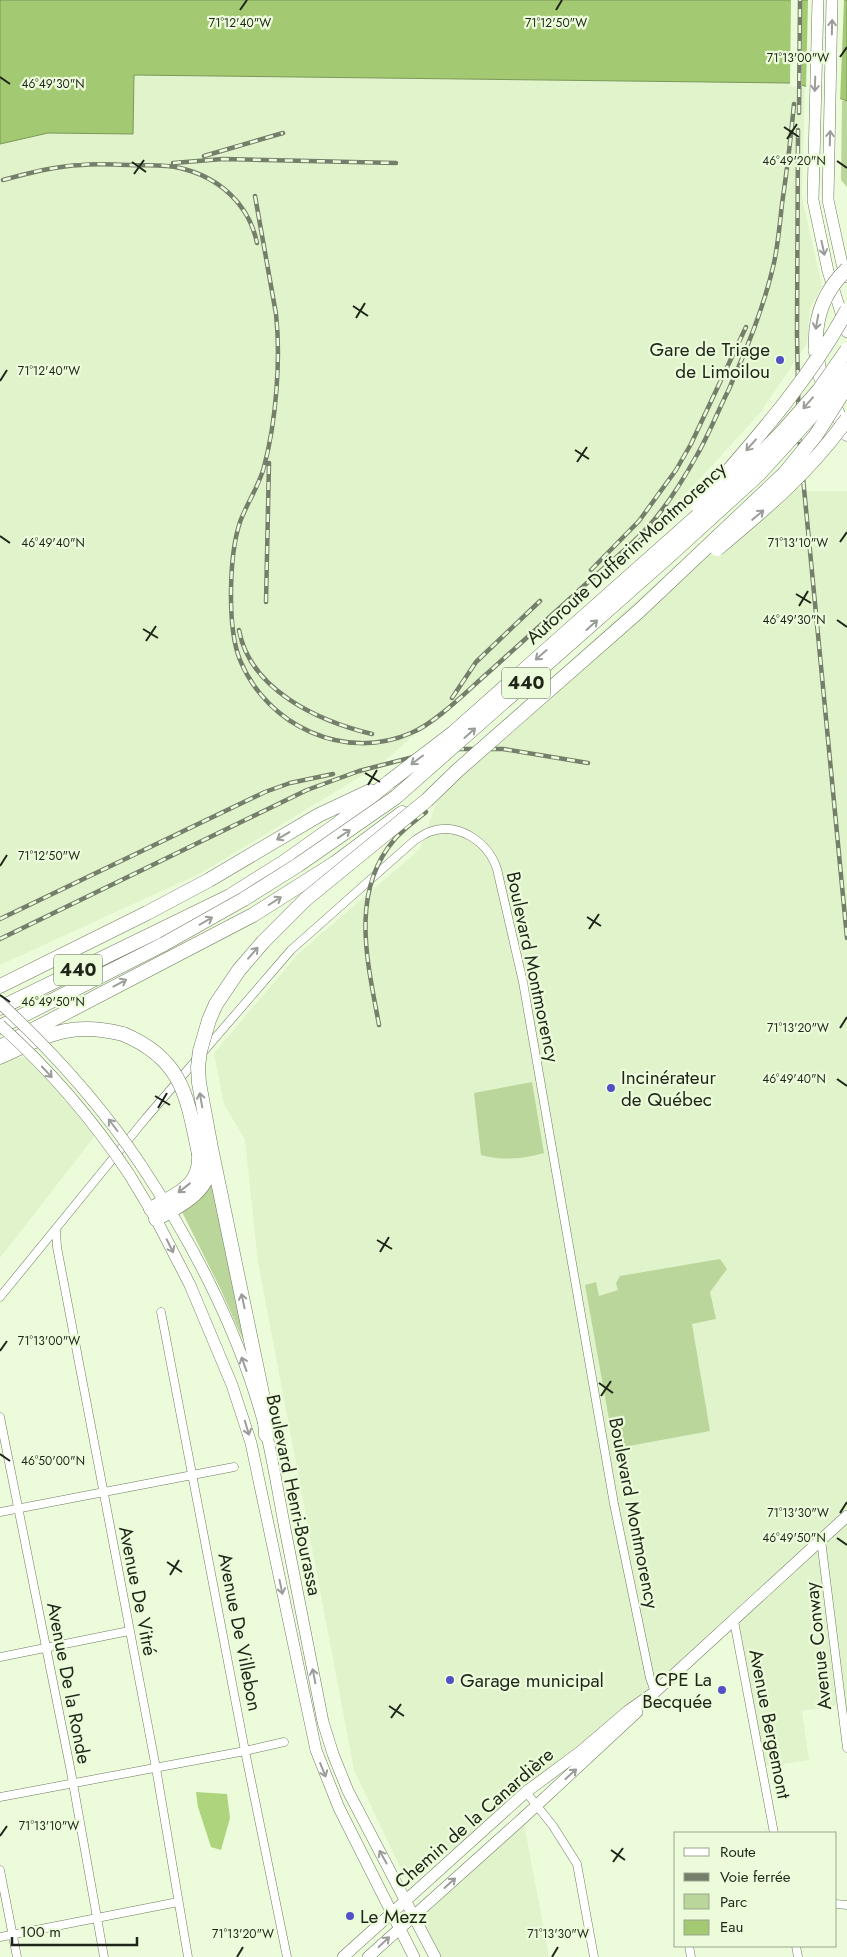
<svg xmlns="http://www.w3.org/2000/svg" width="847" height="1957" font-family="Jost,sans-serif">
	<style>
		.built { fill: #e0f3cb }
		.green { fill: #bad69a }
		.forest { fill: #aed47e }
		.water { fill: #a3c973; stroke: #7b9858 }
		.pier { fill: #ecfcdb }
		.lines { fill: none; stroke-linecap: round; stroke-linejoin: round }
		.minor-casing { stroke: #6d7b5e; stroke-width: 9 }
		.secondary-casing { stroke: #6d7b5e; stroke-width: 12 }
		.motorway-casing { stroke: #6d7b5e; stroke-width: 15 }
		.minor { stroke: #fff; stroke-width: 8 }
		.secondary { stroke: #fff; stroke-width: 11 }
		.motorway { stroke: #fff; stroke-width: 14 }
		.rail-casing { stroke: #747e6a; stroke-width: 4.5 }
		.rail { stroke: #ecfcdb; stroke-width: 2.5; stroke-dasharray: 8; stroke-linecap: butt }
		.secondary-bridge-casing { stroke: #6d7b5e; stroke-width: 12; stroke-linecap: butt }
		.motorway-bridge-casing { stroke: #6d7b5e; stroke-width: 15; stroke-linecap: butt }
		.secondary-bridge { stroke: #fff; stroke-width: 11 }
		.motorway-bridge { stroke: #fff; stroke-width: 14 }
		.oneway { stroke: #9a9d98 }
		.ticks { fill: none; stroke: #1f2519; stroke-width: 2 }
		.poi-dot { fill: #5250c7; stroke: #ecfcdb; stroke-width: 2 }
		.labels { text-anchor: middle; dominant-baseline: central; stroke-width: 4.5; stroke-linejoin: round; paint-order: stroke }
		.shield { fill: #ecfcdb; stroke: #5c6653; stroke-width: 1 }
		.shield-label { font-size: 18px; font-weight: bold; fill: #1f2519 }
		.poi-label { font-size: 19px; fill: #1f2519; stroke: #ecfcdb; text-anchor: start }
		.street-label { font-size: 19px; fill: #1f2519; stroke: #ecfcdb }
		.ticks-label { font-size: 12px; text-anchor: middle; fill: #1f2519; stroke: #ecfcdb; stroke-width: 4.5; stroke-linejoin: round; paint-order: stroke }
	</style>
	<rect width="100%" height="100%" fill="#ecfcdb"/>
	<path class="built" d="M134,75L796,83L805,85L802,198L822,286L810,308L807,344L759,414L677,504L380,765L201,873L0,965V144L48,133L132,134Z
		M785,473L802,491H847V1748L840,1705L802,1711L809,1760L760,1767L734,1622L526,1792L408,1884L354,1770L258,1262L245,1140L224,1104L214,1053L299,953L420,849L445,777L632,604Z
		M18,1057L33,1059L89,1123L94,1137L0,1258V1065Z
		M523,1818L549,1957H433L414,1915Z"/>
	<path class="green" d="M842,101H847V187L841,180Z
		M532,1082L544,1153C524,1159 502,1161 481,1155L474,1093Z
		M211,1177L247,1339L243,1340L221,1290L182,1212Z
		M720,1259L727,1269L710,1292L716,1319L692,1324L710,1431L618,1448L614,1447L585,1285L596,1282L599,1296L618,1290L616,1283L620,1276Z"/>
	<path class="forest" d="M196,1792L227,1794L230,1818L221,1850L211,1847L198,1807Z"/>
	<path class="water" d="M0,0H847V101L799,84L789,83L134,75L133,134L48,133L0,144Z"/>
	<path class="pier" d="M791,0H802V88L790,86Z
		M808,0H844L840,103L806,90Z"/>
	<g class="lines">
		<g class="minor-casing">
			<path id="minor" d="M56,1231L57,1247L156,1768L188,1957
				M0,1297L146,1118L291,950L415,840C420,837 424,834 429,832C458,821 488,842 497,869L523,982L614,1504L650,1678L655,1692
				M161,1312L245,1751L287,1957
				M0,1417L71,1772L104,1957
				M0,1512L234,1467
				M821,1540L847,1748
				M734,1621L774,1833
				M0,1657L129,1631
				M526,1792L553,1826L577,1864L594,1957
				M0,1797L245,1751L284,1742
				M0,1870L17,1957
				M836,1904L847,1905
				M0,1937L178,1902
				M689,1946L691,1957
				M796,1946L798,1957"/>
		</g>
		<g class="secondary-casing">
			<path id="secondary" d="M818,0L813,200L828,271L847,332
				M832,0L828,200L842,264L846,277
				M141,1165C196,1248 243,1339 267,1436C274,1466 279,1498 285,1529C298,1593 310,1658 323,1722L333,1754L348,1791L435,1957
				M129,1174L156,1219L190,1285L232,1385L251,1443L316,1750L339,1808L414,1957
				M343,1957L526,1792L580,1752L628,1711L655,1692L847,1516
				M368,1957L523,1818L637,1712"/>
		</g>
		<g class="motorway-casing">
			<path id="motorway" d="M816,352L820,375L847,434
				M0,986L147,913L209,880L319,815L370,791
				M0,1008L230,896L284,862L339,823L389,782
				M0,1027L164,944
				M0,1047L253,915L335,863L402,813
				M0,1057C48,1035 69,1021 123,1034
				M211,1148L264,1403L266,1435
				M151,1209C175,1194 201,1188 199,1154
				M156,1219C181,1205 208,1193 212,1161"/>
		</g>
		<use href="#minor" class="minor"/>
		<use href="#secondary" class="secondary"/>
		<use href="#motorway" class="motorway"/>
		<g class="rail-casing">
			<path id="rail" d="M799,113L800,0
				M798,130L797,336L799,436L847,938
				M204,156L283,133
				M173,163L223,159L396,163
				M3,180C29,173 55,166 82,165C98,163 115,165 131,165C147,166 164,164 180,168C219,177 249,204 257,243
				M255,196L276,314C281,360 276,422 264,467C259,486 247,503 240,522C229,555 227,628 240,660C267,726 345,762 411,733C436,723 469,689 490,671C518,646 546,620 574,595C598,572 626,551 648,527C667,506 683,480 697,455C709,434 718,411 729,389C747,348 764,307 774,263C778,244 780,223 782,204C787,170 791,137 794,104
				M591,570L639,521L676,470L691,444L746,327
				M266,602L269,463
				M239,630C250,690 318,721 372,734
				M452,698L476,662L540,601
				M0,919L265,792L290,783L333,774
				M0,939L307,790L359,771L421,755L457,749H503L588,763
				M379,1025C368,964 349,893 394,840C403,829 415,821 426,812"/>
		</g>
		<use href="#rail" class="rail"/>
		<g class="secondary-bridge-casing">
			<path id="secondary-bridge" d="M0,1003C53,1052 101,1105 141,1165
				M0,1025C48,1068 93,1120 129,1174"/>
		</g>
		<g class="motorway-bridge-casing">
			<path id="motorway-bridge" d="M816,349C814,317 824,291 847,269
				M698,506C753,442 806,385 847,310
				M717,549C765,509 811,470 847,419
				M389,782L453,733L721,495L783,431L819,390L847,350
				M164,944L244,899L298,865L396,797L669,556L759,474L809,419L847,370
				M123,1034C183,1059 187,1097 199,1154
				M211,1148L199,1083L198,1067L200,1051L209,1020L216,1004L239,970L263,942L306,899L427,800L458,770L639,611L785,473L816,435L847,386"/>
		</g>
		<use href="#secondary-bridge" class="secondary-bridge"/>
		<use href="#motorway-bridge" class="motorway-bridge"/>
	</g>
	<defs><path id="oneway-shaft" d="M-6 0H5M1.5-3L5.5 0L1.5 3" fill="none" stroke-width="1.6" stroke-linecap="round" stroke-linejoin="round" transform="scale(1.25)"/></defs>
	<g class="oneway">
		<use href="#oneway-shaft" transform="translate(832 27) rotate(-89)"/>
		<use href="#oneway-shaft" transform="translate(815 84) rotate(92)"/>
		<use href="#oneway-shaft" transform="translate(830 138) rotate(-88)"/>
		<use href="#oneway-shaft" transform="translate(823 248) rotate(78)"/>
		<use href="#oneway-shaft" transform="translate(817 322) rotate(100)"/>
		<use href="#oneway-shaft" transform="translate(808 403) rotate(131)"/>
		<use href="#oneway-shaft" transform="translate(751 445) rotate(131)"/>
		<use href="#oneway-shaft" transform="translate(758 515) rotate(-40)"/>
		<use href="#oneway-shaft" transform="translate(592 625) rotate(-42)"/>
		<use href="#oneway-shaft" transform="translate(541 655) rotate(139)"/>
		<use href="#oneway-shaft" transform="translate(470 733) rotate(-42)"/>
		<use href="#oneway-shaft" transform="translate(417 760) rotate(143)"/>
		<use href="#oneway-shaft" transform="translate(344 834) rotate(-34)"/>
		<use href="#oneway-shaft" transform="translate(283 836) rotate(149)"/>
		<use href="#oneway-shaft" transform="translate(275 901) rotate(-32)"/>
		<use href="#oneway-shaft" transform="translate(206 921) rotate(-30)"/>
		<use href="#oneway-shaft" transform="translate(253 953) rotate(-49)"/>
		<use href="#oneway-shaft" transform="translate(120 983) rotate(-28)"/>
		<use href="#oneway-shaft" transform="translate(47 1072) rotate(47)"/>
		<use href="#oneway-shaft" transform="translate(201 1100) rotate(-100)"/>
		<use href="#oneway-shaft" transform="translate(113 1125) rotate(-127)"/>
		<use href="#oneway-shaft" transform="translate(184 1188) rotate(142)"/>
		<use href="#oneway-shaft" transform="translate(170 1246) rotate(63)"/>
		<use href="#oneway-shaft" transform="translate(243 1301) rotate(-102)"/>
		<use href="#oneway-shaft" transform="translate(244 1364) rotate(-110)"/>
		<use href="#oneway-shaft" transform="translate(247 1428) rotate(73)"/>
		<use href="#oneway-shaft" transform="translate(281 1587) rotate(78)"/>
		<use href="#oneway-shaft" transform="translate(314 1676) rotate(-101)"/>
		<use href="#oneway-shaft" transform="translate(323 1770) rotate(68)"/>
		<use href="#oneway-shaft" transform="translate(571 1774) rotate(-42)"/>
		<use href="#oneway-shaft" transform="translate(383 1857) rotate(-119)"/>
		<use href="#oneway-shaft" transform="translate(450 1883) rotate(-42)"/>
		<use href="#oneway-shaft" transform="translate(384 1942) rotate(-43)"/>
	</g>
	<path class="ticks" d="M240,10L247,0M556,10L562,0M840,57L847,47M0,77L10,84M784,127L799,137M787,139L797,124M837,161L847,168M132,162L146,172M134,174L144,160M353,306L368,316M356,318L365,303M0,381L7,370M575,450L589,459M577,462L587,447M0,536L10,543M840,542L847,532M796,594L811,603M799,606L808,591M837,620L847,627M143,629L158,638M146,641L156,626M365,773L380,782M368,785L377,770M0,866L7,855M587,917L601,926M589,929L599,914M0,995L10,1002M840,1028L847,1017M837,1079L847,1086M155,1096L170,1105M158,1108L167,1093M377,1240L392,1249M380,1252L389,1237M0,1351L7,1341M599,1383L613,1393M601,1396L611,1381M0,1454L10,1461M840,1513L847,1502M837,1538L847,1545M167,1562L182,1572M170,1575L179,1560M389,1706L404,1716M391,1718L401,1704M0,1836L7,1826M611,1850L625,1860M613,1862L623,1848M237,1957L243,1947M552,1957L558,1947"/>
	<g class="poi-dot">
		<circle cx="780" cy="360" r="5"/>
		<circle cx="611" cy="1088" r="5"/>
		<circle cx="450" cy="1680" r="5"/>
		<circle cx="722" cy="1690" r="5"/>
		<circle cx="350" cy="1916" r="5"/>
	</g>
	<g class="labels">
		<g class="shield">
			<rect x="502" y="667.5" width="48" height="31" rx="4"/>
			<rect x="54" y="954.5" width="48" height="31" rx="4"/>
		</g>
		<g class="shield-label">
			<text x="526" y="683">440</text>
			<text x="78" y="970">440</text>
		</g>
		<g class="poi-label">
			<text x="770" y="349" text-anchor="end">Gare de Triage<tspan x="770" dy="22">de Limoilou</tspan></text>
			<text x="621" y="1077">Incinérateur<tspan x="621" dy="22">de Québec</tspan></text>
			<text x="712" y="1679" text-anchor="end">CPE La<tspan x="712" dy="22">Becquée</tspan></text>
			<text x="460" y="1680">Garage municipal</text>
			<text x="360" y="1916">Le Mezz</text>
		</g>
		<g class="street-label">
			<text transform="translate(626 553) rotate(-42)">Autoroute Dufferin-Montmorency</text>
			<text transform="translate(533 967) rotate(78)">Boulevard Montmorency</text>
			<text transform="translate(294 1495) rotate(78)">Boulevard Henri-Bourassa</text>
			<text transform="translate(634 1513) rotate(79)">Boulevard Montmorency</text>
			<text transform="translate(138 1591) rotate(79)">Avenue De Vitré</text>
			<text transform="translate(240 1632) rotate(79)">Avenue De Villebon</text>
			<text transform="translate(818 1646) rotate(-96)">Avenue Conway</text>
			<text transform="translate(69 1683) rotate(79)">Avenue De la Ronde</text>
			<text transform="translate(770 1724) rotate(79)">Avenue Bergemont</text>
			<text transform="translate(474 1818) rotate(-41)">Chemin de la Canardière</text>
		</g>
	</g>
	<g class="ticks-label">
		<text x="556" y="27">71°12'50"W</text>
		<text x="240" y="27">71°12'40"W</text>
		<text x="798" y="62">71°13'00"W</text>
		<text x="53" y="88">46°49'30"N</text>
		<text x="794" y="165">46°49'20"N</text>
		<text x="49" y="375">71°12'40"W</text>
		<text x="798" y="547">71°13'10"W</text>
		<text x="53" y="547">46°49'40"N</text>
		<text x="794" y="624">46°49'30"N</text>
		<text x="49" y="860">71°12'50"W</text>
		<text x="53" y="1006">46°49'50"N</text>
		<text x="798" y="1032">71°13'20"W</text>
		<text x="794" y="1083">46°49'40"N</text>
		<text x="49" y="1345">71°13'00"W</text>
		<text x="53" y="1465">46°50'00"N</text>
		<text x="798" y="1517">71°13'30"W</text>
		<text x="794" y="1542">46°49'50"N</text>
		<text x="49" y="1830">71°13'10"W</text>
		<text x="243" y="1938">71°13'20"W</text>
		<text x="558" y="1938">71°13'30"W</text>
	</g>
	<rect x="674" y="1832" width="162" height="115" fill="#ecfcdb" stroke="#9aa68d"/>
	<rect x="684" y="1848" width="25" height="8" fill="#ffffff" stroke="#9aa68d"/>
	<text x="720" y="1857" font-size="15" fill="#1f2519">Route</text>
	<rect x="684" y="1873" width="25" height="8" fill="#747e6a" stroke="#9aa68d"/>
	<text x="720" y="1882" font-size="15" fill="#1f2519">Voie ferrée</text>
	<rect x="684" y="1894" width="25" height="15" fill="#bad69a" stroke="#9aa68d"/>
	<text x="720" y="1907" font-size="15" fill="#1f2519">Parc</text>
	<rect x="684" y="1920" width="25" height="15" fill="#a3c973" stroke="#9aa68d"/>
	<text x="720" y="1932" font-size="15" fill="#1f2519">Eau</text>
	<path d="M12 1937v8h125v-8" fill="none" stroke="#1f2519" stroke-width="2.5"/>
	<text x="20" y="1937" font-size="15" fill="#1f2519" stroke="#ecfcdb" stroke-width="4" paint-order="stroke">100 m</text>
</svg>
